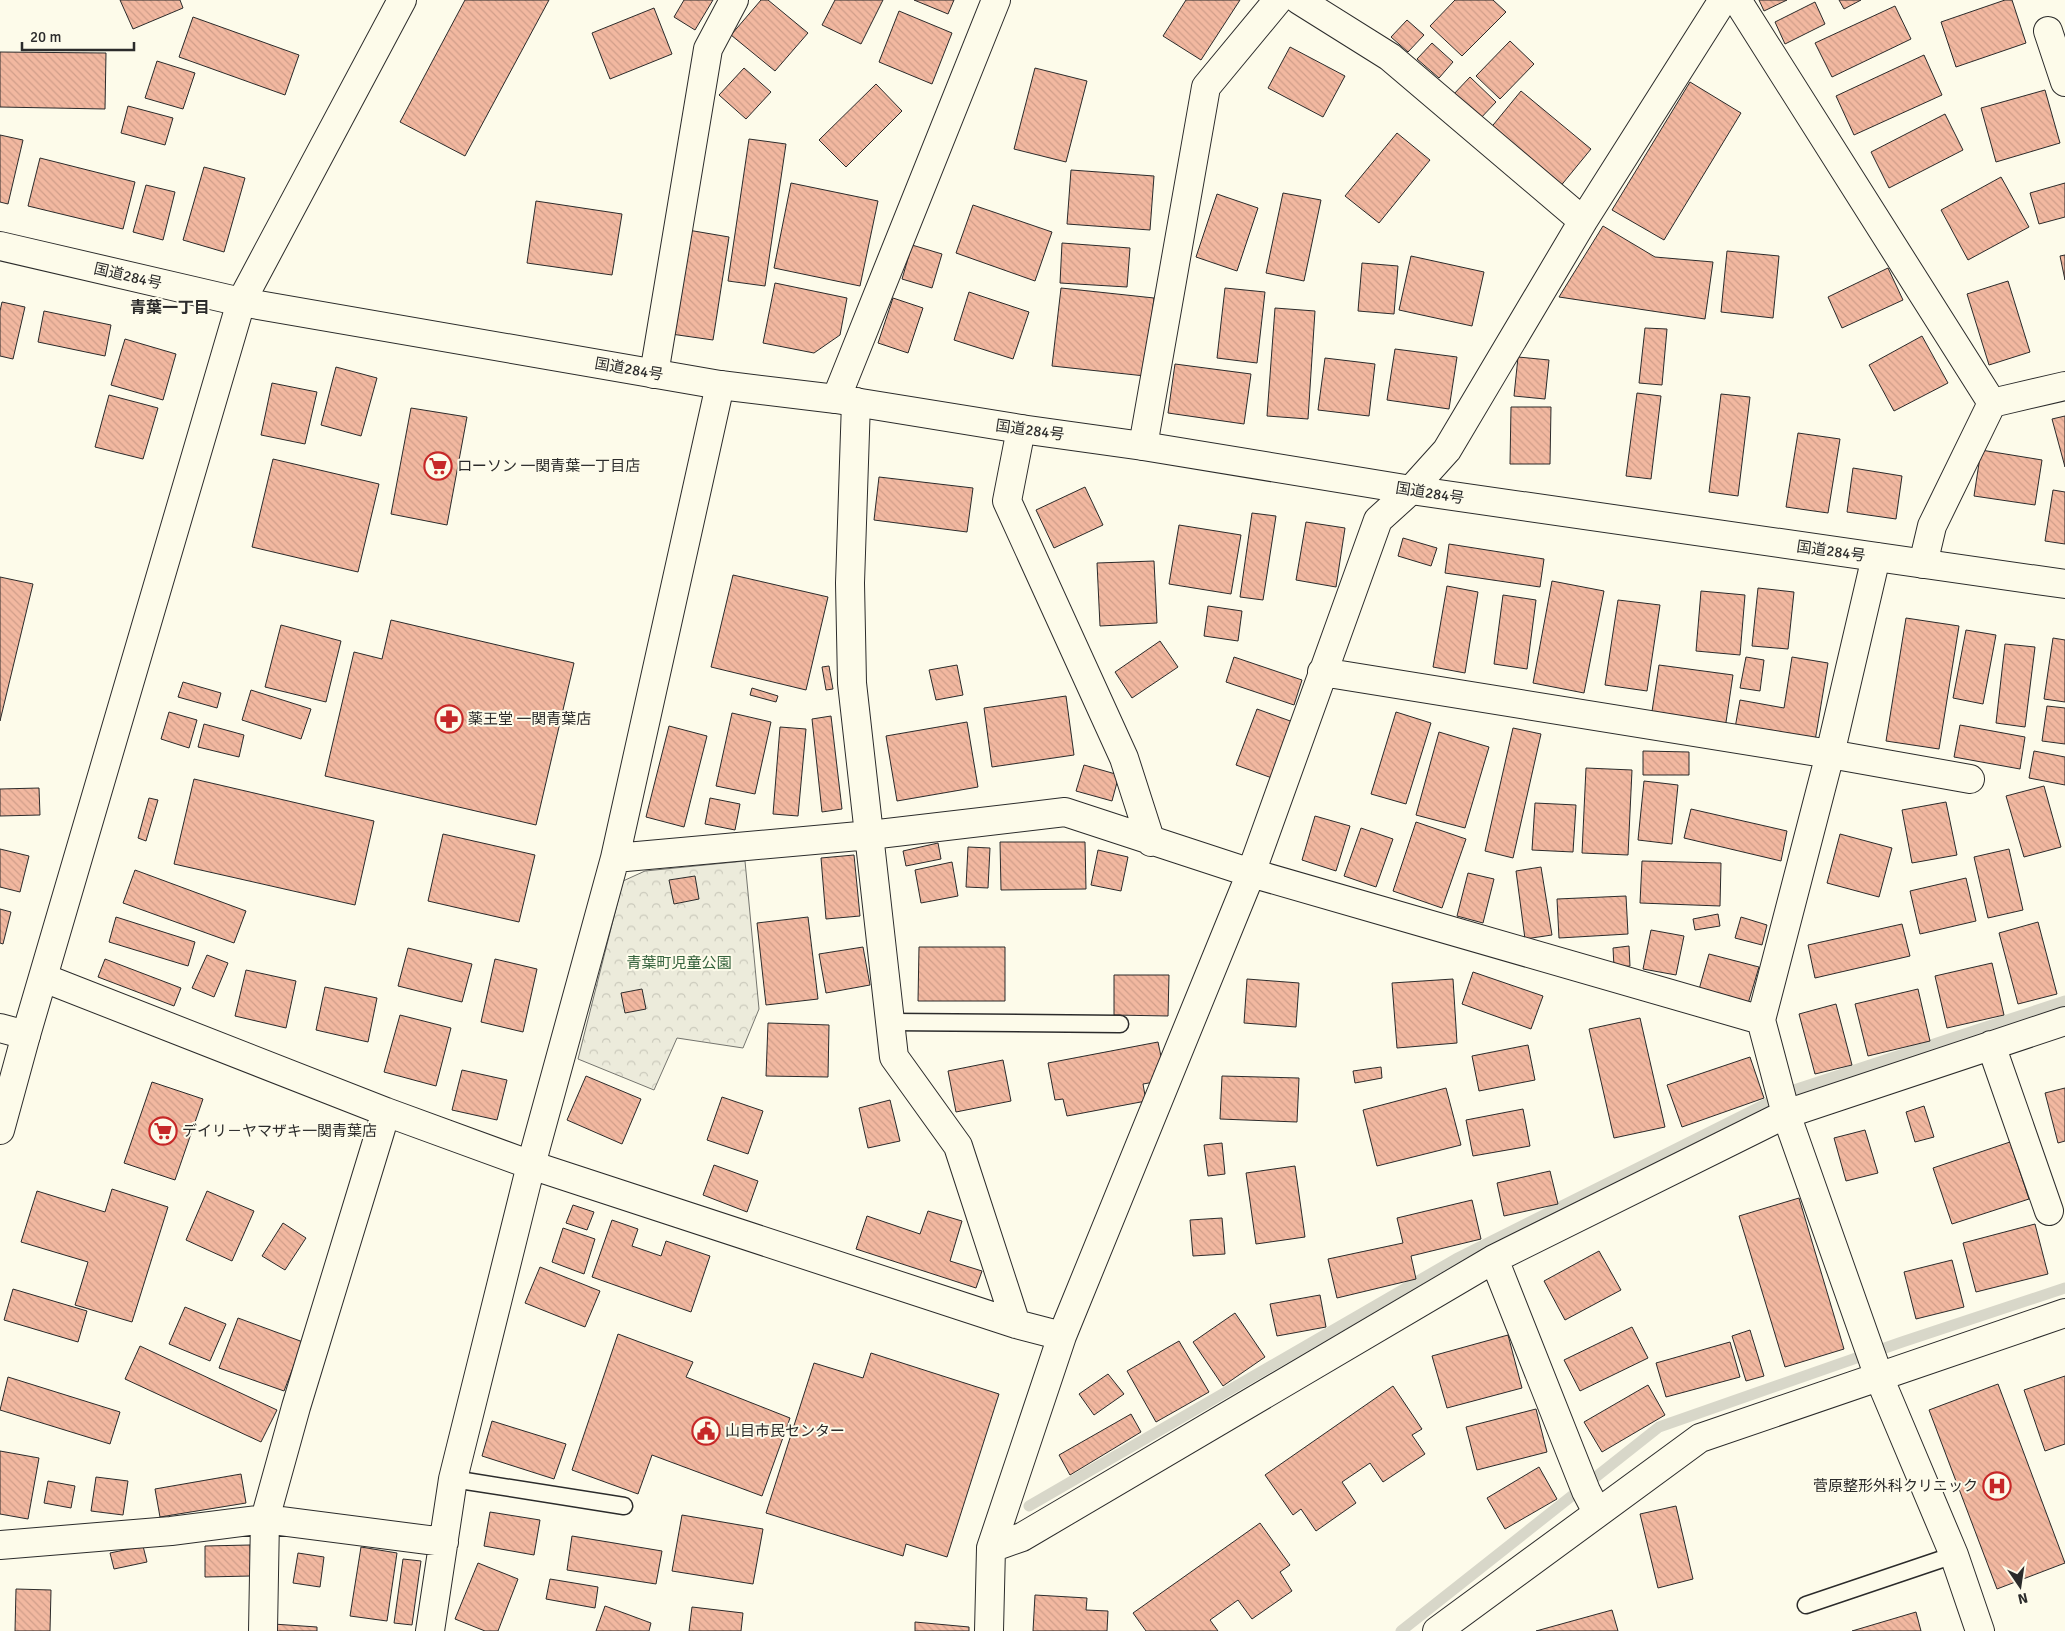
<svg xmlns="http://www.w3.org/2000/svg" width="2065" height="1631" font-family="Signika,'Noto Sans JP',sans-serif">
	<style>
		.park { fill: url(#park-crowns); stroke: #74746e }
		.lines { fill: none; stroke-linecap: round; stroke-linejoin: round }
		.stream { stroke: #d8d7c9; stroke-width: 11 }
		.building { fill: url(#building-back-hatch); stroke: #2b2b2b }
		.lane-casing { stroke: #2b2b2b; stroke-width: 19 }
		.street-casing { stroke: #2b2b2b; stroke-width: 30 }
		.secondary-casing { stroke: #2b2b2b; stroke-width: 30 }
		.highway-casing { stroke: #2b2b2b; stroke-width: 30 }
		.lane { stroke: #fdfbea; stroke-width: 16 }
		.street { stroke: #fdfbea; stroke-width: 28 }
		.secondary { stroke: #fdfbea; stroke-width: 28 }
		.highway { stroke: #fdfbea; stroke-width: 28 }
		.labels { text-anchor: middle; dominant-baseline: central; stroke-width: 4; stroke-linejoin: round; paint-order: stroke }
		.street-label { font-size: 15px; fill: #2b2b2b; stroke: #fdfbea }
		.poi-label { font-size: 15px; fill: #2b2b2b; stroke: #fdfbea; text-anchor: start }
		.park-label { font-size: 15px; fill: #34623c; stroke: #fdfbea }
		.neighbourhood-label { font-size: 16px; font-weight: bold; fill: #2b2b2b; stroke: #fdfbea }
	</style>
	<defs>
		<pattern id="park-crowns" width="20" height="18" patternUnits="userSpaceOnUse" patternTransform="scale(1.25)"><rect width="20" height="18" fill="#ecebdb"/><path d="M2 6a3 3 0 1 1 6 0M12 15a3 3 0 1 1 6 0" fill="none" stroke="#cbcabc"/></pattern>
		<pattern id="building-back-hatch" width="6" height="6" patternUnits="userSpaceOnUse" patternTransform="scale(1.25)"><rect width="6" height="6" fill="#f2b8a0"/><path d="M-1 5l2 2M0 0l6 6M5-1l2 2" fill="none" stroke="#d09e8a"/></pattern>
	</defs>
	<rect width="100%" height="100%" fill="#fdfbea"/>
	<path class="park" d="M745,861L759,1009L743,1048L677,1038L654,1090L578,1059L623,881L645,871Z"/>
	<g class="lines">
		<path class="stream" d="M1029,1506L1456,1259L1794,1090L2065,1001
			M1401,1631L1659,1427L1902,1342L2065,1288"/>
	</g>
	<path class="building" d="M120,0H180L183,8L133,29Z
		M465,0H549L465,156L400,122Z
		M684,0H713L695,30L674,17Z
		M761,0H768L808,33L775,71L731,35Z
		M835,0H883L861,44L822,25Z
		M914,0H954L948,14Z
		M1186,0H1240L1201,60L1163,36Z
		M1455,0H1493L1506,12L1462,56L1430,26Z
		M1759,0H1787L1764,11Z
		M1839,0H1861L1844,9Z
		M2005,0H2012L2026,43L1956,67L1941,22Z
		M1815,2L1825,24L1785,44L1775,22Z
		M1895,6L1911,39L1832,77L1815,43Z
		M654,8L672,54L610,79L592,33Z
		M899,11L952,33L932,84L879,62Z
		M193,17L299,55L285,95L179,57Z
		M1407,20L1424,35L1408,52L1391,37Z
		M1510,41L1534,64L1500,99L1476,76Z
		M1432,43L1453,62L1439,78L1417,59Z
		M1290,47L1345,76L1323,117L1268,88Z
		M0,52L106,53L105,109L0,107Z
		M1924,55L1942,95L1854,135L1836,96Z
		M157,61L195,73L183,109L145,98Z
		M744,68L771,92L746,119L719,95Z
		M1035,68L1087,81L1066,162L1014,149Z
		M1470,77L1496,102L1478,121L1452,96Z
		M1690,82L1741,113L1664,240L1612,210Z
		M876,84L902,111L846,167L819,140Z
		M2045,90L2060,143L1996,162L1981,108Z
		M1521,91L1591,149L1559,188L1489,130Z
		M128,106L173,118L165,145L121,133Z
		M1945,114L1963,150L1889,188L1871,152Z
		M1397,133L1430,160L1379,223L1345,196Z
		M0,135L23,140L8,204L0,202Z
		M749,139L786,144L765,286L728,281Z
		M40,158L135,182L123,229L28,206Z
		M204,167L245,178L224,252L183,240Z
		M1071,170L1154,176L1150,230L1067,224Z
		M2001,177L2029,227L1968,260L1941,210Z
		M791,183L878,201L860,286L774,268Z
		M2065,183V217L2039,224L2030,193Z
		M146,185L175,192L163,240L133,232Z
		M1283,193L1321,200L1304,281L1266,273Z
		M1217,194L1258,208L1237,271L1196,257Z
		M536,201L622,214L612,275L527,263Z
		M973,205L1052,232L1035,281L956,253Z
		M1603,226L1655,257L1713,262L1705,319L1559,297Z
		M688,230L729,237L713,340L671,334Z
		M1062,243L1130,248L1127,287L1060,283Z
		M912,245L942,254L932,288L902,279Z
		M1727,251L1779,256L1773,318L1721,312Z
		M2065,255V280L2060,256Z
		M1411,256L1484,272L1472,326L1399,310Z
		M1362,263L1398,266L1394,314L1358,311Z
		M1888,268L1903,300L1842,328L1828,297Z
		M2008,281L2030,352L1989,365L1967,294Z
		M775,283L847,298L840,335L814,353L763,343Z
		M1061,288L1154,298L1145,376L1052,366Z
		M1225,288L1265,292L1257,363L1217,358Z
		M969,292L1029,312L1013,359L954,340Z
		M893,298L923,308L908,353L878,343Z
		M2,302L25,307L13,359L0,356V311Z
		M1275,308L1315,311L1308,419L1267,416Z
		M44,311L111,325L105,356L38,342Z
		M1645,328L1667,329L1662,385L1639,383Z
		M1922,336L1948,383L1894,411L1869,365Z
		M125,339L176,354L163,400L111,385Z
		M1395,349L1457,357L1449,409L1387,400Z
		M1518,357L1549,360L1545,399L1514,396Z
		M1325,358L1375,364L1369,416L1318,410Z
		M1175,364L1251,374L1244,424L1168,413Z
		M336,367L377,378L361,436L321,425Z
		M272,383L317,392L305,444L261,435Z
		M1637,393L1661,396L1651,479L1626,476Z
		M1721,394L1750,397L1738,496L1709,492Z
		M109,395L158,408L143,459L95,447Z
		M1511,407H1551L1550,464H1510Z
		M411,408L467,417L447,525L391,514Z
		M2065,416V467L2052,419Z
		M1798,433L1840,439L1828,513L1786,507Z
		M1981,450L2042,460L2035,505L1974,496Z
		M273,459L379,484L358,572L252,547Z
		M1853,468L1902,476L1896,519L1847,512Z
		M879,477L973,488L967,532L874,520Z
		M1085,487L1103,525L1054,548L1036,510Z
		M2053,490L2065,492V544L2045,541Z
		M1252,513L1276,516L1263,600L1240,597Z
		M1306,522L1345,528L1336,587L1296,580Z
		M1179,525L1241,535L1231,594L1169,584Z
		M1403,538L1437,548L1431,566L1398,556Z
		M1449,544L1544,559L1540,587L1445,573Z
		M1154,561L1157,623L1100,626L1097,563Z
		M733,575L828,597L806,690L711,667Z
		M0,577L33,584L0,721Z
		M1552,581L1604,591L1584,693L1533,683Z
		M1447,586L1478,592L1465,673L1433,667Z
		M1758,588L1794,592L1788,649L1752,646Z
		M1701,591L1745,595L1740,655L1696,651Z
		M1503,595L1536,600L1527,669L1494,664Z
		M1618,600L1660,605L1647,691L1605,685Z
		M1208,606L1242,611L1238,641L1204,636Z
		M1906,618L1959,626L1939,749L1886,741Z
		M391,620L574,663L536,825L325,776L354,652L382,659Z
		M281,625L341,641L326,702L265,687Z
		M1966,630L1996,635L1983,704L1953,698Z
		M2053,638L2065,640V702L2044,699Z
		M1160,641L1178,667L1132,698L1115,672Z
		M2005,644L2035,647L2025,727L1996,723Z
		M1234,657L1302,680L1294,705L1226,682Z
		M1746,657L1764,660L1760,691L1740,688Z
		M1792,657L1828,663L1815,741L1735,728L1740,700L1784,708Z
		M957,665L963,695L936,700L929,670Z
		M1659,665L1733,675L1725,729L1651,718Z
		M829,666L833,689L826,690L822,667Z
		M183,682L221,693L217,708L178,697Z
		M752,688L778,696L776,702L750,695Z
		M251,690L311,709L301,739L242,720Z
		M1066,696L1074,755L992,767L984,708Z
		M2047,706L2065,708V744L2042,741Z
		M1257,709L1293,722L1272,778L1236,765Z
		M169,712L197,720L189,748L161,739Z
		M1396,712L1431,723L1406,804L1371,794Z
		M732,713L771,722L755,794L716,786Z
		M831,716L842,809L822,812L812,719Z
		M967,722L978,787L897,801L886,736Z
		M204,724L244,735L239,757L198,747Z
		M1960,725L2025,737L2020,769L1954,757Z
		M669,726L707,736L684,827L646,817Z
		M780,727L806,729L798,816L773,814Z
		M1513,728L1541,734L1513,858L1485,851Z
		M1439,732L1489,747L1465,828L1416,815Z
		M1643,751L1689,752V775H1643Z
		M2034,751L2065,757V785L2029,778Z
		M1084,765L1119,775L1112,801L1076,791Z
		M1586,768L1632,770L1628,855L1582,853Z
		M194,779L374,821L355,905L174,864Z
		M1644,781L1678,785L1672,844L1638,840Z
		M2044,786L2061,847L2024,857L2006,796Z
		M39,788L40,815L0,816V789Z
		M149,798L158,800L146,841L138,838Z
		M710,798L740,804L735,830L705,824Z
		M1946,802L1957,855L1912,863L1902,810Z
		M1535,803L1576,805L1573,852L1532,850Z
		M1691,809L1787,831L1781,861L1684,838Z
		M1315,816L1350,826L1336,871L1302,860Z
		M1416,822L1466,839L1442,908L1393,891Z
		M1361,828L1393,839L1376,887L1344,876Z
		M443,834L535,855L519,922L428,901Z
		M1840,834L1892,848L1879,897L1827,883Z
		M1000,842H1085L1086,889L1001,890Z
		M938,843L941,859L906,866L903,851Z
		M968,847L990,848L988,888L966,887Z
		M0,849L29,856L20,892L0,887Z
		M2009,849L2023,910L1988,918L1974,857Z
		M1098,850L1128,857L1121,891L1091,885Z
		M854,855L860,916L826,919L821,858Z
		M1642,861L1721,863L1720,906L1640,903Z
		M952,862L958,896L921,903L915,870Z
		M1541,867L1552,935L1525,939L1516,871Z
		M135,870L246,911L234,943L123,903Z
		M1468,873L1494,879L1483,923L1457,916Z
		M695,876L699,899L674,904L669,880Z
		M1966,878L1976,921L1920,934L1910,891Z
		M1626,896L1628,934L1559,938L1557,899Z
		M0,909L11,912L3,944L0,943Z
		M1718,914L1720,926L1695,930L1693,919Z
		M116,917L195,942L188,966L109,942Z
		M808,917L818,999L766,1005L757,923Z
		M1741,917L1767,925L1762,945L1735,938Z
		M2038,922L2057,994L2018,1004L1999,933Z
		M1902,924L1910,956L1815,978L1808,945Z
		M1651,930L1684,936L1676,975L1643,969Z
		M1629,946L1630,966L1614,967L1613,948Z
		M863,947L870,985L826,993L819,954Z
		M919,947H1005V1001H918Z
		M408,948L472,964L462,1002L398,986Z
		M1709,954L1759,967L1747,1007L1698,993Z
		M207,955L228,963L214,997L192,988Z
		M105,959L181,988L174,1006L98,977Z
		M495,959L537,969L523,1032L481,1022Z
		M1992,963L2004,1015L1947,1028L1935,976Z
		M246,970L296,981L286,1028L235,1016Z
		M1473,972L1543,996L1531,1029L1462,1004Z
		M1114,975H1169L1168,1016L1114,1015Z
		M1247,979L1299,983L1296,1027L1244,1023Z
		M1453,979L1457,1043L1397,1048L1392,983Z
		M325,987L377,998L368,1042L316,1030Z
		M642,989L646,1009L625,1013L621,993Z
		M1918,989L1930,1041L1868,1056L1855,1004Z
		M1836,1004L1852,1065L1815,1074L1799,1014Z
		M400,1015L451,1028L436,1086L384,1072Z
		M1640,1018L1665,1127L1614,1138L1589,1029Z
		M768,1023L829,1025L828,1077L766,1076Z
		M1158,1042L1166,1080L1143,1084L1146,1101L1067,1116L1063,1099L1055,1100L1048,1063Z
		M1528,1045L1535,1080L1479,1091L1472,1056Z
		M1750,1057L1764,1098L1682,1127L1667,1085Z
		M1003,1060L1011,1101L956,1112L948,1071Z
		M1381,1067L1382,1078L1355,1083L1353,1071Z
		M462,1070L507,1080L497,1120L452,1110Z
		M586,1076L641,1099L622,1144L567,1120Z
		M1222,1076L1299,1078L1297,1122L1220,1119Z
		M152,1082L203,1099L175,1180L124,1163Z
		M1446,1088L1461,1145L1377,1166L1363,1110Z
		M2065,1088V1141L2058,1143L2045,1093Z
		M722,1097L763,1111L748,1154L707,1140Z
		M890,1100L900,1141L868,1148L859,1108Z
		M1924,1106L1934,1137L1915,1142L1906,1112Z
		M1523,1109L1530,1146L1473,1156L1466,1120Z
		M1865,1130L1878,1173L1846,1181L1834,1138Z
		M2010,1142L2029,1199L1952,1224L1933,1168Z
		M1222,1143L1225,1174L1208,1176L1204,1145Z
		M714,1165L758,1181L747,1212L703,1195Z
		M1295,1166L1305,1237L1256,1244L1246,1173Z
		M1550,1171L1558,1204L1504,1216L1497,1183Z
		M112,1189L168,1207L132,1322L75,1305L88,1262L21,1242L37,1191L105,1212Z
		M207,1191L254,1211L232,1261L186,1240Z
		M1799,1198L1844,1349L1785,1367L1739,1216Z
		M1472,1200L1481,1239L1411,1256L1416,1279L1337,1298L1328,1259L1403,1243L1397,1218Z
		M573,1205L594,1212L587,1230L566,1223Z
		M928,1211L962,1221L950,1261L982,1271L976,1288L856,1249L867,1216L920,1234Z
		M1222,1218L1225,1254L1193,1256L1190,1220Z
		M612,1220L638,1229L632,1246L661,1256L666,1241L710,1256L691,1312L592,1277Z
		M283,1223L306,1238L285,1270L262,1256Z
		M2035,1224L2048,1274L1976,1292L1963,1243Z
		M563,1228L595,1239L584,1274L552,1262Z
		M1599,1251L1621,1290L1565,1320L1544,1281Z
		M1952,1260L1964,1307L1916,1319L1904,1272Z
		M540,1267L600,1291L585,1327L525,1303Z
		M13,1289L87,1311L78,1342L4,1320Z
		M1320,1295L1326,1327L1277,1336L1270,1304Z
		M185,1307L226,1324L210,1361L169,1344Z
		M1235,1313L1265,1357L1223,1386L1193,1342Z
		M238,1318L303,1342L284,1391L219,1368Z
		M1632,1327L1648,1358L1580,1391L1564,1360Z
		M1750,1330L1764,1376L1746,1381L1732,1336Z
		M618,1334L693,1362L686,1377L790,1418L762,1496L652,1455L638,1494L572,1470Z
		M1508,1335L1522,1388L1447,1408L1432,1356Z
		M1179,1341L1209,1392L1156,1422L1127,1371Z
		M1730,1342L1740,1377L1666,1397L1656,1363Z
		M140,1346L277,1410L261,1442L125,1379Z
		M871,1353L999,1394L947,1557L906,1544L903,1556L766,1513L814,1363L863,1378Z
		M1108,1374L1124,1394L1094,1415L1079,1394Z
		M2065,1376V1444L2045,1451L2024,1390Z
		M8,1377L120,1412L110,1444L0,1410Z
		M1998,1384L2065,1563L1997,1589L1929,1410Z
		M1648,1385L1665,1415L1602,1452L1584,1422Z
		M1393,1386L1422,1429L1412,1435L1425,1454L1383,1482L1370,1463L1342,1482L1356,1503L1316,1531L1301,1509L1293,1515L1265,1475Z
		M1536,1409L1547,1452L1477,1470L1466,1427Z
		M1131,1414L1141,1432L1070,1475L1059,1455Z
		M492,1421L566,1444L554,1479L482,1456Z
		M0,1451L39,1458L28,1519L0,1514Z
		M1539,1467L1557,1499L1505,1529L1487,1498Z
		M241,1474L246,1503L160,1517L155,1489Z
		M96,1477L128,1481L123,1515L91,1511Z
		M48,1481L75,1486L71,1508L44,1503Z
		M1676,1506L1693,1579L1658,1588L1640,1514Z
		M490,1512L540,1520L534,1555L484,1546Z
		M682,1515L763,1529L753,1584L672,1571Z
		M1260,1523L1290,1565L1280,1572L1292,1591L1252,1619L1238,1600L1210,1620L1218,1631H1146L1133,1613Z
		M572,1536L662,1551L656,1584L567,1570Z
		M250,1545L251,1576L205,1577V1546Z
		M143,1546L147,1562L114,1569L110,1553Z
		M361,1547L397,1553L387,1621L350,1616Z
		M298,1553L324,1557L320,1587L293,1583Z
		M403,1559L421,1561L412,1625L394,1623Z
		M478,1563L518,1579L498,1631H485L455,1619Z
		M550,1579L598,1587L595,1608L546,1599Z
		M16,1589L51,1590L50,1631H15Z
		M1035,1595L1087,1598L1086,1610L1108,1611L1107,1631H1033Z
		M605,1606L651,1623L649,1631H596Z
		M692,1607L743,1613L741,1631H689Z
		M1612,1610L1618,1631H1536Z
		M1916,1612L1921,1631H1852Z
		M915,1622L969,1627V1631H915Z
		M273,1624L317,1627V1631H273Z"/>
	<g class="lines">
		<g class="lane-casing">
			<path id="lane" d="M890,1022L1120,1024
				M453,1479L624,1506
				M1806,1605L1954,1555"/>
		</g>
		<g class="street-casing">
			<path id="street" d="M1299,0L1390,57L1583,221
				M1737,0L1992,403
				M2048,31L2065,82
				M654,374L708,49L734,0
				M836,399L996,0
				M856,402L850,583L852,683L894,1057L958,1146L1016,1324
				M1992,403L2065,386
				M1021,429L1007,501L1124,758L1151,842
				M1143,446L1206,87L1278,0
				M1923,564L1932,526L1992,403
				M1322,672L1830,754L1970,779
				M615,858L870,835L1065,812L1251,873L1761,1020L1830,754L1876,557
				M44,978L386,1112L531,1165L1016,1324L1062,1336
				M1761,1020L1786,1114L1879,1377L1954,1555L1980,1631
				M0,1028L26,1035
				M1991,1045L2049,1211
				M1494,1259L1586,1491L1597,1512
				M0,1545L171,1531L265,1519L444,1542
				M991,1548L1022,1537L1494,1259L1786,1114L2065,1021
				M263,1631L265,1519L296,1407L386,1112
				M430,1631L453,1479L531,1165L615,858L720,385
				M989,1631L991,1548L1062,1336L1251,873L1378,520L1411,490L1447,450L1583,221L1723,0
				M1437,1631L1700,1438L2065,1313"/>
		</g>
		<g class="secondary-casing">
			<path id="secondary" d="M0,1130L26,1035L241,302L402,0"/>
		</g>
		<g class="highway-casing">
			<path id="highway" d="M0,246L241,302L720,385L836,399L1021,429L1143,446L1411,490L2065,584"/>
		</g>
		<use href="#lane" class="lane"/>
		<use href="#street" class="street"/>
		<use href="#secondary" class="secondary"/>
		<use href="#highway" class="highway"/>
	</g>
	<defs>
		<g id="supermarket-ring" transform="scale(1.4375)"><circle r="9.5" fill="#fdfbea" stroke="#c62828" stroke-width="1.5"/><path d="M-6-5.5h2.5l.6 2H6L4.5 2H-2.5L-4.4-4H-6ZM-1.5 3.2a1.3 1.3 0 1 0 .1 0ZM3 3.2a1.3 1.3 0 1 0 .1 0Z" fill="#c62828"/></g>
		<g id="pharmacy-ring" transform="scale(1.4375)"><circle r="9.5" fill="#fdfbea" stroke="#c62828" stroke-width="1.5"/><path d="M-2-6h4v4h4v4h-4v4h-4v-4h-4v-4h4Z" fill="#c62828"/></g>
		<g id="civic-ring" transform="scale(1.4375)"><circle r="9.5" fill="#fdfbea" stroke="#c62828" stroke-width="1.5"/><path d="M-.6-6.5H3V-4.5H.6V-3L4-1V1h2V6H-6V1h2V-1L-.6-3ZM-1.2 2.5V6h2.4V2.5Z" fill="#c62828"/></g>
		<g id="hospital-ring" transform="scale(1.4375)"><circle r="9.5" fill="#fdfbea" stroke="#c62828" stroke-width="1.5"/><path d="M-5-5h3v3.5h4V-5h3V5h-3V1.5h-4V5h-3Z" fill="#c62828"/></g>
	</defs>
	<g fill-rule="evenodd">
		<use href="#supermarket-ring" x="438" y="466"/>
		<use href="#pharmacy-ring" x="449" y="719"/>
		<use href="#supermarket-ring" x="163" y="1131"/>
		<use href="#civic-ring" x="706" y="1431"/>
		<use href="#hospital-ring" x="1997" y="1486"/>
	</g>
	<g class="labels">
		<g class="street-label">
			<text transform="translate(128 276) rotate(13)">国道284号</text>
			<text transform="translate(629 369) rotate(10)">国道284号</text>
			<text transform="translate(1030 430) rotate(8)">国道284号</text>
			<text transform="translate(1430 493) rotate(9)">国道284号</text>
			<text transform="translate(1831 551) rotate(8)">国道284号</text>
		</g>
		<g class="poi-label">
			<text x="457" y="466">ローソン 一関青葉一丁目店</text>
			<text x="468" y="719">薬王堂 一関青葉店</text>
			<text x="182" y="1131">デイリ－ヤマザキ一関青葉店</text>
			<text x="725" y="1431">山目市民センター</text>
			<text x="1978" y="1486" text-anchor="end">菅原整形外科クリニック</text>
		</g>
		<g class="park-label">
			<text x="679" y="963">青葉町児童公園</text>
		</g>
		<g class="neighbourhood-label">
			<text x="170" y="308">青葉一丁目</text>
		</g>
	</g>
	<g transform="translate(2020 1586) rotate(167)" stroke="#fdfbea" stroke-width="4" paint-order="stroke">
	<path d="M0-4L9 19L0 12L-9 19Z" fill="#2b2b2b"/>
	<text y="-8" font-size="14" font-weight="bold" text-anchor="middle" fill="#2b2b2b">N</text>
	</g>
	<path d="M22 42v8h112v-8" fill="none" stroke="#2b2b2b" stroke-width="2.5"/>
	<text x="30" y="42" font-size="15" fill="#2b2b2b" stroke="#fdfbea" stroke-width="4" paint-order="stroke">20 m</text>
</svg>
